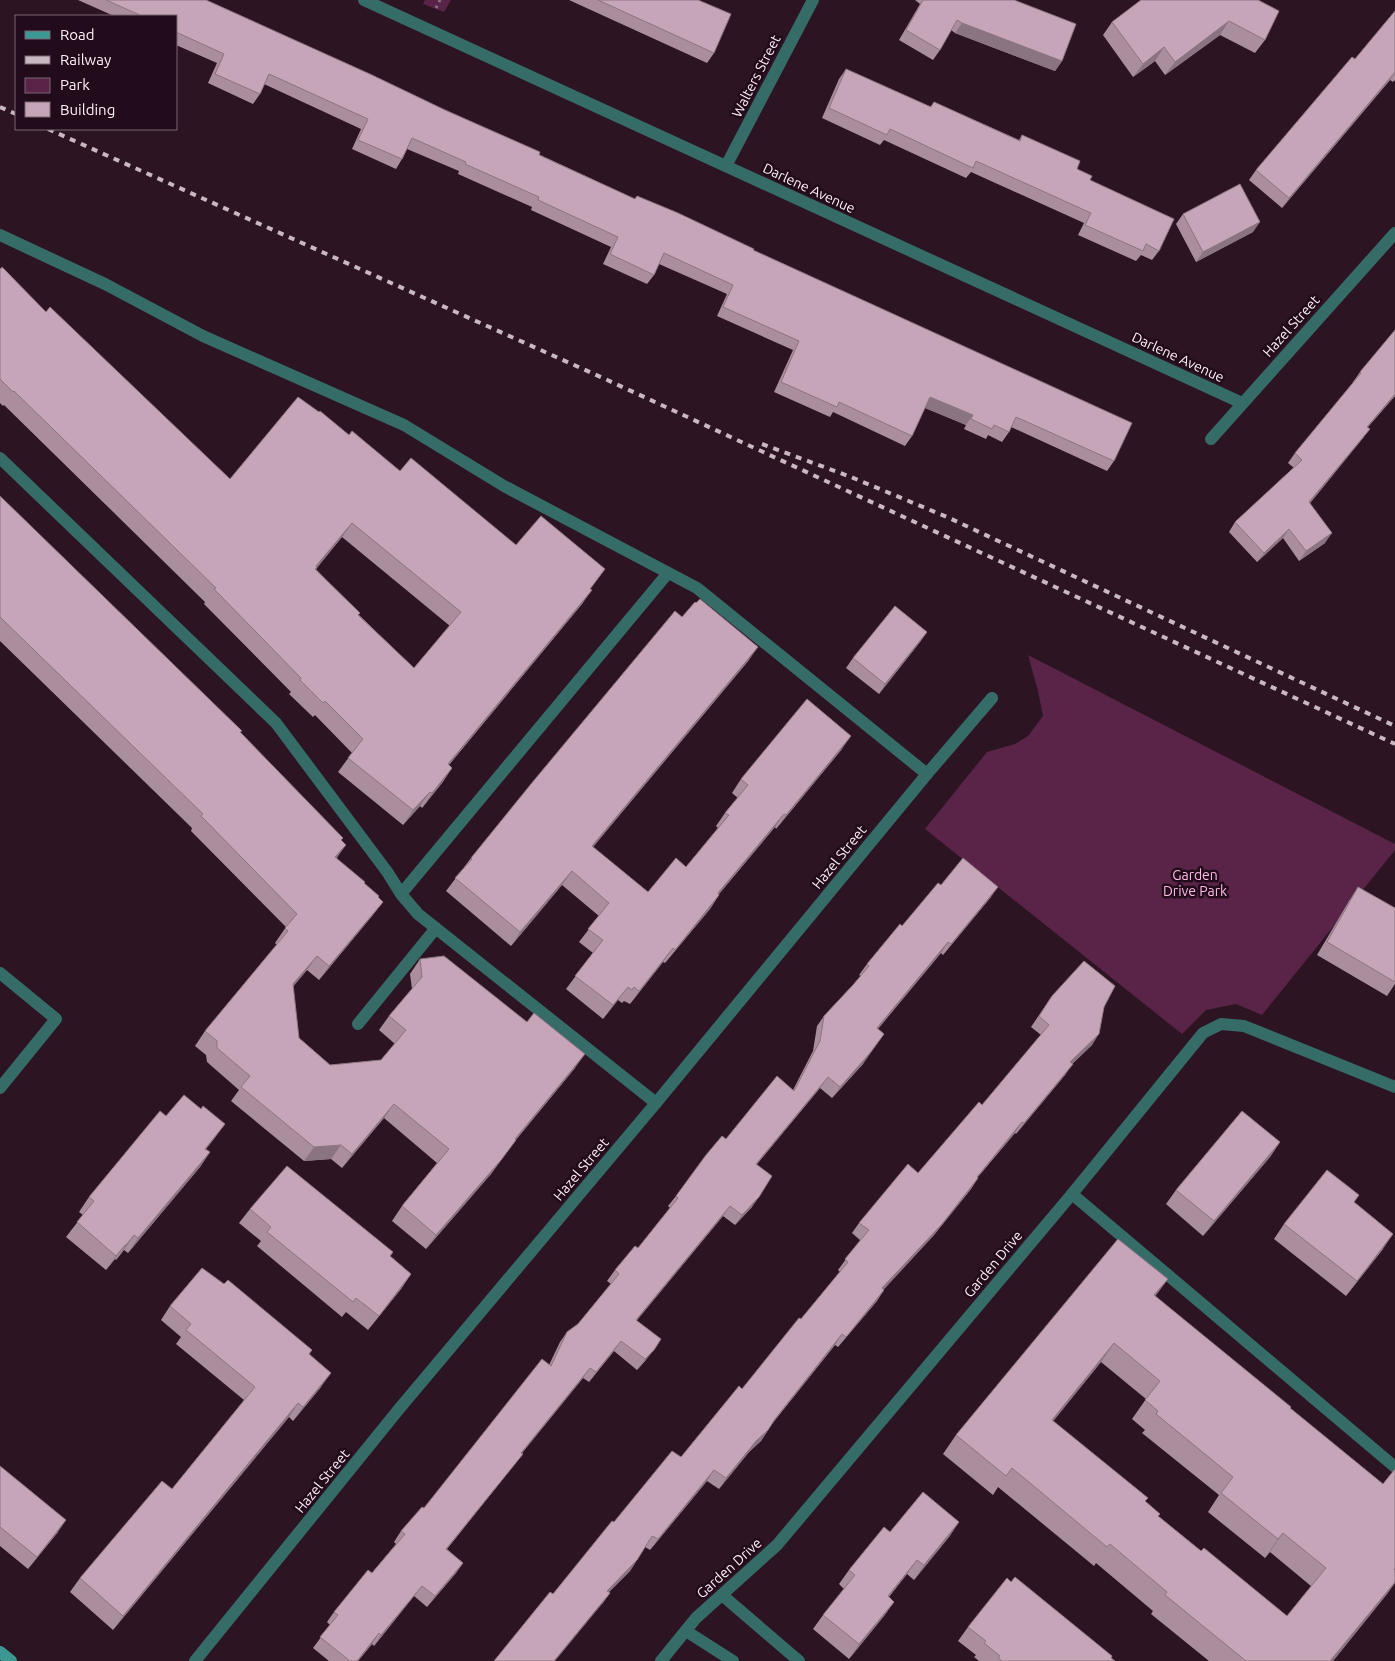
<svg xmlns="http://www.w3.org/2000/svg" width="1395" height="1661" font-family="Ubuntu,sans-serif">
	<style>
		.green { fill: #592447 }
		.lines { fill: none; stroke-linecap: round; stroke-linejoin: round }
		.path { stroke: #86737e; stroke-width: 3; stroke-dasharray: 2.5 4; stroke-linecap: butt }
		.lane { stroke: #366c68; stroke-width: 12 }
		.street { stroke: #366c68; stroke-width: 12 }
		.secondary { stroke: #3d9893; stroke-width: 12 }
		.rail { stroke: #c9b8c2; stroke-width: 4; stroke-dasharray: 6 6; stroke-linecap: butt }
		.wall { fill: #aa8e9e; fill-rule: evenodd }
		.shaded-wall { fill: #8b7481 }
		.building { fill: #c6a5b8; stroke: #8b7481; fill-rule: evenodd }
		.labels { text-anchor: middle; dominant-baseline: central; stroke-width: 5; stroke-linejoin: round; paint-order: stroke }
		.street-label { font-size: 14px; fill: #fef0f8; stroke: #220b1a }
		.park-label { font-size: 14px; fill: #ffbbe4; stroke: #220b1a }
	</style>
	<rect width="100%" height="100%" fill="#2c1423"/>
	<path class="green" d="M425,0H451L444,12L423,4Z
		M1028,655L1395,844V850L1262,1015L1236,1004L1206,1010L1182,1034L925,829L987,752L1015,744L1028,736L1043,716L1038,691Z"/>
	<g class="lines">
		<path class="path" d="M436,8L440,0"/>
		<path class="lane" d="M0,235L105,284L203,336L404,425L504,486L697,588L927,774
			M0,458L276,723L388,873L401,894L418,914L656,1103
			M401,894L668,573
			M0,973L56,1019L0,1088
			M358,1024L436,928
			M1072,1194L1395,1467
			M722,1595L799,1661
			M686,1631L733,1661"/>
		<path class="street" d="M364,0L1242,403
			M726,166L813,0
			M1211,439L1395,233
			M195,1661L399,1409L656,1103L927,774L992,698
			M661,1661L696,1618L777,1545L1072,1194L1203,1033L1221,1024L1244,1026L1395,1087"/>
		<path class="secondary" d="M0,1652L11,1661"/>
		<path class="rail" d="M0,107L16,114
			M48,129L603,378L1395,744
			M762,444L851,477L947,517L1395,726"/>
	</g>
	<path class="wall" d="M78,0H206L635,199L637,196L753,250L1114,461L1107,471L1011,427L1009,432L1002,442L988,435L986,439L964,429L966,425L925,408L912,436L905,446L833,412L830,417L774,392L793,350L717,316L727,294L659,264L654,275L647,284L603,264L611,247L531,210L532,207L458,174L459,171L407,149L402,159L396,169L352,149L361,129L264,84L260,94L253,104L208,83L217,63L176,45V16H114Z
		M569,0H698L714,53L707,63Z
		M915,0H1014L1062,61L1055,71L955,33L951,30L940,50L933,60L899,40L920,4Z
		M1258,0L1265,40L1255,53L1220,35L1165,75L1155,61L1133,77L1103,35L1112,22Z
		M1395,11V80L1393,82L1390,80L1282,208L1249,180L1256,170L1355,59Z
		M846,69L930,107L934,102L1019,140L1022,135L1077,169L1090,180L1159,251L1152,260L1141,255L1136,261L1078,235L1084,223L971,172L966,178L884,140L880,145L822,118L839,79Z
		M1183,214L1253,232L1196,262L1176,224Z
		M0,268L46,312L230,479L349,435L400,471L516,545L591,589L582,604L449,765L452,768L442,783L422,808L420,806L403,825L338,772L352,753L315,715L313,717L289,694L291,692L204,604L205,602L4,405L3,406L0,403ZM342,537L450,626L414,668L359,615L316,569Z
		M1395,330V396L1368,427L1363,438L1310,503L1325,543L1299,561L1283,538L1257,562L1229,532L1235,522L1294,468L1288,463L1295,453L1354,382H1353L1360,372Z
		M0,496L241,733L341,840L337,859L383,902L372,916L319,980L307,970L293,986L299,1038L330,1065L381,1060L395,1044L379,1030L389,1016L412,989L410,974L420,959L575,1068L515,1141L491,1174L426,1249L392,1221L402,1206L437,1163L384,1118L342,1168L331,1159L304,1161L231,1101L239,1090L207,1062L206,1055L195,1046L205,1031L277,945L275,943L286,927L191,831L192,828L0,641Z
		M682,617L749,660L593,847L648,892L686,867L718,828L716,826L725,813L738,798L732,793L741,779L842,749L776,829L775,827L719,894V895L710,909L665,963L663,962L630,1004L624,1001L622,1003L618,1000L603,1019L566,989L593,953L579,942L599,916L562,885L511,946L446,891L471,858Z
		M927,632L920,642L879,694L846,668L853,658Z
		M941,885L991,897L943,955L941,953L878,1029L863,1064L832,1098L820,1088L757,1164L752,1207L735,1225L723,1216L637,1320L646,1360L637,1370L614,1351L589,1382L583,1378L522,1453L515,1464L447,1549L463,1563L456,1573L427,1607L414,1596L374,1646L372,1644L358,1661H329L313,1648L330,1625L327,1622L334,1612L372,1573L396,1544L394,1542L401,1531L424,1508L549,1365L560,1342L567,1332L578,1324L611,1284L607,1281L615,1270L638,1248L670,1208L668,1206L676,1196L726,1139L793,1090L813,1051L817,1026L824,1016L853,985L861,976L859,975L867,964Z
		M1358,887L1395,908V984L1387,996L1317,955L1349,901Z
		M1052,996L1104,1007L1092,1045L1072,1064L1065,1075L1016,1134L1015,1133L978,1177V1178L971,1189L934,1235L884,1289L877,1301L838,1347L835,1345L772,1424L761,1441L749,1452L719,1489L707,1481L650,1550L645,1547L630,1571L609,1592L610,1593L602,1604L553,1594L614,1522L681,1457L742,1389L801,1319L840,1272L838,1270L860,1240L852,1233L859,1223L918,1173L982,1105L1041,1035L1031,1027Z
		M201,1109L225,1124L206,1149L210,1152L200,1167L128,1253L124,1250L116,1260L115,1259L106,1270L66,1237L83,1215L79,1212L89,1197L166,1116Z
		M1280,1142L1270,1157L1203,1236L1166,1204L1176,1190Z
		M1354,1202L1383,1249L1346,1296L1274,1239L1284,1224Z
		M250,1209L393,1252L390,1256L411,1274L401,1289L368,1330L346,1312L342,1317L257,1246L261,1241L239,1223Z
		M1168,1279L1155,1296L1290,1408L1383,1484L1395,1469V1583L1387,1594L1333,1661H1209L1151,1614L1153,1611L1096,1563L1094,1566L998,1487L993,1495L943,1454L956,1435ZM1101,1362L1146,1399L1132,1419L1145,1430L1142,1433L1219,1495L1208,1512L1265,1558L1270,1552L1311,1586L1287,1616L1201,1551L1158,1516L1145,1501L1053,1421Z
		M170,1306L310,1354L321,1387L293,1421L289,1417L113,1630L70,1592L80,1578L172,1489L244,1400L176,1344L181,1337L161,1320Z
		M0,1466L58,1532L28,1569L0,1546Z
		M959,1522L949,1537L914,1580L907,1574L889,1597L894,1602L884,1616L849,1659L813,1629L823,1615L844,1589L839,1584L849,1570L890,1532Z
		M968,1627L1112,1656L1111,1658L1115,1661H979L974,1657L976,1655L958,1641Z"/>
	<path class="shaded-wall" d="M1229,21L1220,35L1165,75L1175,62Z
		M962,23L1062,61L1055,71L955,33Z
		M1164,47L1155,61L1133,77L1143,64Z
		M1395,73L1390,80L1282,208L1289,198Z
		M1260,222L1253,232L1196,262L1203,252Z
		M1395,394V396L1360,436L1367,427Z
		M930,397L973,415L966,425L923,407Z
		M1370,429L1363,438L1303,512L1309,502Z
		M352,523L342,537L306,581L316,566Z
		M1289,529L1283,538L1257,562L1264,553Z
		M1332,533L1325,543L1299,561L1306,551Z
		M592,590L582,604L437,779L448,764Z
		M927,632L920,642L879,694L885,684Z
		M758,647L749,660L582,860L592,846Z
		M851,736L842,749L776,829L786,815Z
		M452,768L442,783L422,808L432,793Z
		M430,792L420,806L403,825L413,810Z
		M784,814L775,827L709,906L718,893Z
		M346,845L336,859L335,857Z
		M572,871L562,885L511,946L520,932Z
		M998,887L991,897L943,955L951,944Z
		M719,895L710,909L665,963L675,950Z
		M383,902L372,916L319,980L329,966Z
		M948,942L941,953L870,1038L877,1028Z
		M673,948L663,962L630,1004L639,991Z
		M317,956L307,970L283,999L293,984Z
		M628,987L618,1000L603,1019L613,1005Z
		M884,1034L863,1064L832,1098L840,1087Z
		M1099,1034L1092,1045L1063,1073L1070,1062Z
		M585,1054L575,1068L515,1141L491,1174L426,1249L436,1235Z
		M1073,1064L1065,1075L1016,1134L1024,1123Z
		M828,1077L820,1088L749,1174L756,1164Z
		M394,1104L384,1118L342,1168L352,1154Z
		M1022,1122L1015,1133L969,1187L977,1177Z
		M225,1124L214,1139L195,1163L205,1149Z
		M1280,1142L1270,1157L1203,1236L1214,1221Z
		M341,1145L331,1159L304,1161L314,1147Z
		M210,1152L200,1167L128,1253L138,1238Z
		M978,1178L971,1189L934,1235L875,1299L882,1288Z
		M759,1197L752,1207L735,1225L742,1215Z
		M730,1206L723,1216L629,1330L636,1320Z
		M1393,1234L1383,1249L1346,1296L1357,1281Z
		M134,1235L124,1250L116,1260L126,1245Z
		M125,1245L115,1259L106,1270L116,1256Z
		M411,1274L401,1289L368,1330L379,1316Z
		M1168,1279L1154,1298V1295Z
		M884,1290L877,1301L838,1347L846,1337Z
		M842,1334L835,1345L767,1430L775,1419Z
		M621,1341L614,1351L589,1382L596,1372Z
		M1114,1343L1101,1362L1039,1439L1052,1420Z
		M654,1350L646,1360L637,1370L645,1359Z
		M590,1368L583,1378L514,1463L521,1453Z
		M331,1373L321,1387L293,1421L303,1407Z
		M298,1403L289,1417L113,1630L123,1616Z
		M768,1430L761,1441L749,1452L719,1489L726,1478L756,1441Z
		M523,1454L439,1559L446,1549Z
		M714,1470L707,1481L650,1550L658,1539Z
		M66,1520L58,1532L28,1569L37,1557Z
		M959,1522L949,1537L914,1580L924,1565Z
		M1283,1533L1270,1552L1265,1558L1278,1539Z
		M637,1560L630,1571L599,1602L607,1591Z
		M917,1560L907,1574L877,1611L888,1596Z
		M463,1563L456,1573L427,1607L435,1596Z
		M1395,1582L1387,1594L1333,1661H1330Z
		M422,1586L374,1646L381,1635Z
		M610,1593L602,1604L555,1661H554Z
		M894,1602L884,1616L849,1659L859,1644Z
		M379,1633L372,1644L358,1661H357Z"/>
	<path class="building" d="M106,0H206L372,75L445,110L540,152L539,155L635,199L637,196L678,213L754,249L753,250L1132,423L1114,461L1016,417L1009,432L994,425L992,429L971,419L973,415L930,397L912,436L839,402L837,407L781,382L799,341L723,307L733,285L664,253L654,275L610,254L618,237L538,200L539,197L465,164L466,162L412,138L402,159L358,140L368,119L269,74L260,94L215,74L224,54L176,32V16H142Z
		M598,0H698L731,14L714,53Z
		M923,0H1014L1076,24L1062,61L962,23L957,20L940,50L906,30Z
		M1141,0H1258L1279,11L1265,40L1229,21L1175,62L1164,47L1143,64L1112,22Z
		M1395,11V72L1289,198L1256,170L1352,57L1355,59Z
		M846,69L931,107L934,102L1020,141L1022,135L1080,161L1077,169L1092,176L1090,180L1174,219L1159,251L1146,244L1143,251L1085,225L1091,213L976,161L973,168L890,129L887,135L829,108Z
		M1240,184L1260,222L1203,252L1183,214Z
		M2,267L46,312L50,307L230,479L298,397L319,412L320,411L349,435L352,431L400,471L411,458L516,545L541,516L605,569L590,589L592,590L448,764L452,768L432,793L430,792L413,810L348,758L363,739L325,701L323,703L300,680L301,678L214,589L216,588L14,391L13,392L0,379V268L1,269ZM352,523L461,612L414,668L358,615L360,613L315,569L317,568L316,566Z
		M1395,330V394L1367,427L1370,429L1309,502L1332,533L1306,551L1289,529L1264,553L1235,522L1302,460L1295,453L1361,373L1360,372Z
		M0,496L242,731L240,732L343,838L341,840L346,845L335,857L365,882L364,883L379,896L378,897L383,902L329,966L317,956L293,984L299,1038L330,1065L381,1060L406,1030L389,1016L422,977L420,959L444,956L527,1022L534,1013L585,1054L515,1139L516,1140L501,1160L436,1235L402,1206L449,1149L394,1104L352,1154L341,1145L314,1147L241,1087L250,1076L217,1048V1041L205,1031L288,931L285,928L297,914L201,816L203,814L0,617Z
		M700,599L758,647L592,846L648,892L676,858L686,867L729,815L725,813L748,785L741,779L807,699L851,736L786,815L784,814L718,893L719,895L675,950L673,948L639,991L634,987L632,990L628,987L613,1005L575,976L603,940L588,929L609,903L572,871L520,932L455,878L472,859L471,858L531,784L675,611L682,617L695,602L696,603Z
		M895,606L927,632L885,684L853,658Z
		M963,858L998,887L951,944L948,942L877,1028L884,1034L870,1053L840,1087L828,1077L756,1164L772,1176L759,1197L742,1215L730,1206L636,1320L661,1339L654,1350L645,1359L621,1341L596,1372L590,1368L521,1453L523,1454L446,1549L463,1563L435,1596L422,1586L381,1635L379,1633L357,1661H350L320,1637L338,1615L334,1612L368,1570L372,1573L405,1534L401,1531L422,1507L424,1508L542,1359L551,1366L567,1332L578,1324L619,1274L615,1270L635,1246L638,1248L678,1198L676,1196L706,1155L722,1136L726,1139L777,1076L794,1091L820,1041L824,1016L853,985L869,966L867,964L900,924L902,926L938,883L941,885Z
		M1358,887L1395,908V982L1327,942Z
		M1084,961L1115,986L1104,1007L1099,1034L1070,1062L1073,1064L1024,1123L1022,1122L977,1177L978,1178L942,1224L882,1288L884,1290L846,1337L842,1334L775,1419L768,1430L756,1441L726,1478L714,1470L658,1539L652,1536L637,1560L607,1591L610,1593L554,1661H494L550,1592L553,1594L612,1521L614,1522L672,1451L681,1457L739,1386L742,1389L799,1318L801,1319L848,1262L845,1259L869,1230L859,1223L908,1164L918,1173L979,1102L982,1105L1049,1025L1039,1016L1052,996Z
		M184,1095L201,1109L203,1106L225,1124L205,1149L210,1152L138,1238L134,1235L126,1245H125L116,1256L77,1222L94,1201L89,1197L160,1111L166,1116Z
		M1242,1111L1280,1142L1214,1221L1176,1190Z
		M287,1166L393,1252L390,1256L411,1274L379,1316L356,1298L353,1302L267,1232L271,1227L250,1209Z
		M1327,1170L1359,1195L1354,1202L1393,1234L1357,1281L1284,1224Z
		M1118,1239L1168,1279L1154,1295L1291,1407L1290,1408L1383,1484L1395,1469V1568L1394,1569L1395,1570V1582L1330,1661H1246L1165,1595L1167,1592L1110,1544L1107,1547L1012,1468L1006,1476L956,1435ZM1114,1343L1160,1381L1145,1400L1158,1411L1156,1414L1233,1477L1221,1493L1278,1539L1283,1533L1326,1568L1287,1616L1204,1548L1201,1551L1158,1516L1160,1514L1145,1501L1148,1498L1052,1420Z
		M202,1268L224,1284L228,1280L312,1350L309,1354L331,1373L303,1407L298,1403L123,1616L80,1578L162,1481L172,1489L255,1387L186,1330L191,1324L170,1306Z
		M0,1466L66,1520L37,1557L0,1527Z
		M923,1492L959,1522L924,1565L917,1560L888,1596L894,1602L859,1644L823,1615L855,1575L849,1570L884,1527L890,1532Z
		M1015,1577L1112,1656L1111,1658L1115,1661H1002L998,1658L1000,1656L984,1643L986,1641L968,1627L1007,1578L1011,1582Z"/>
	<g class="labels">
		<g class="street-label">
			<text transform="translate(756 76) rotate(-63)">Walters Street</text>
			<text transform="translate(809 188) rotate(25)">Darlene Avenue</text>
			<text transform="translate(1291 326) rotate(-48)">Hazel Street</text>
			<text transform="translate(1178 357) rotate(25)">Darlene Avenue</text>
			<text transform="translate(839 857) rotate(-51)">Hazel Street</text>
			<text transform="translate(581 1169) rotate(-50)">Hazel Street</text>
			<text transform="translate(993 1264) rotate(-50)">Garden Drive</text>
			<text transform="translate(322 1481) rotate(-51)">Hazel Street</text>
			<text transform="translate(729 1568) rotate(-42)">Garden Drive</text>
		</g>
		<g class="park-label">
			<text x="1195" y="875">Garden<tspan x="1195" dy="16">Drive Park</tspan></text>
		</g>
	</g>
	<rect x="15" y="15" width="162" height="115" fill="#220b1a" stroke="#7a6773"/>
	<rect x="25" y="31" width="25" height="8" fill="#3d9893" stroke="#7a6773"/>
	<text x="60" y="40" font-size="15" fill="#fef0f8">Road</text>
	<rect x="25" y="56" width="25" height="8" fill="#c9b8c2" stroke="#7a6773"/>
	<text x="60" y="65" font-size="15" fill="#fef0f8">Railway</text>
	<rect x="25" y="78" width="25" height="15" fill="#592447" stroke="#7a6773"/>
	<text x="60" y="90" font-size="15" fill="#fef0f8">Park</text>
	<rect x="25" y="102" width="25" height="15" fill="#c6a5b8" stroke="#7a6773"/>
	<text x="60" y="115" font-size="15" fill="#fef0f8">Building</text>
</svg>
